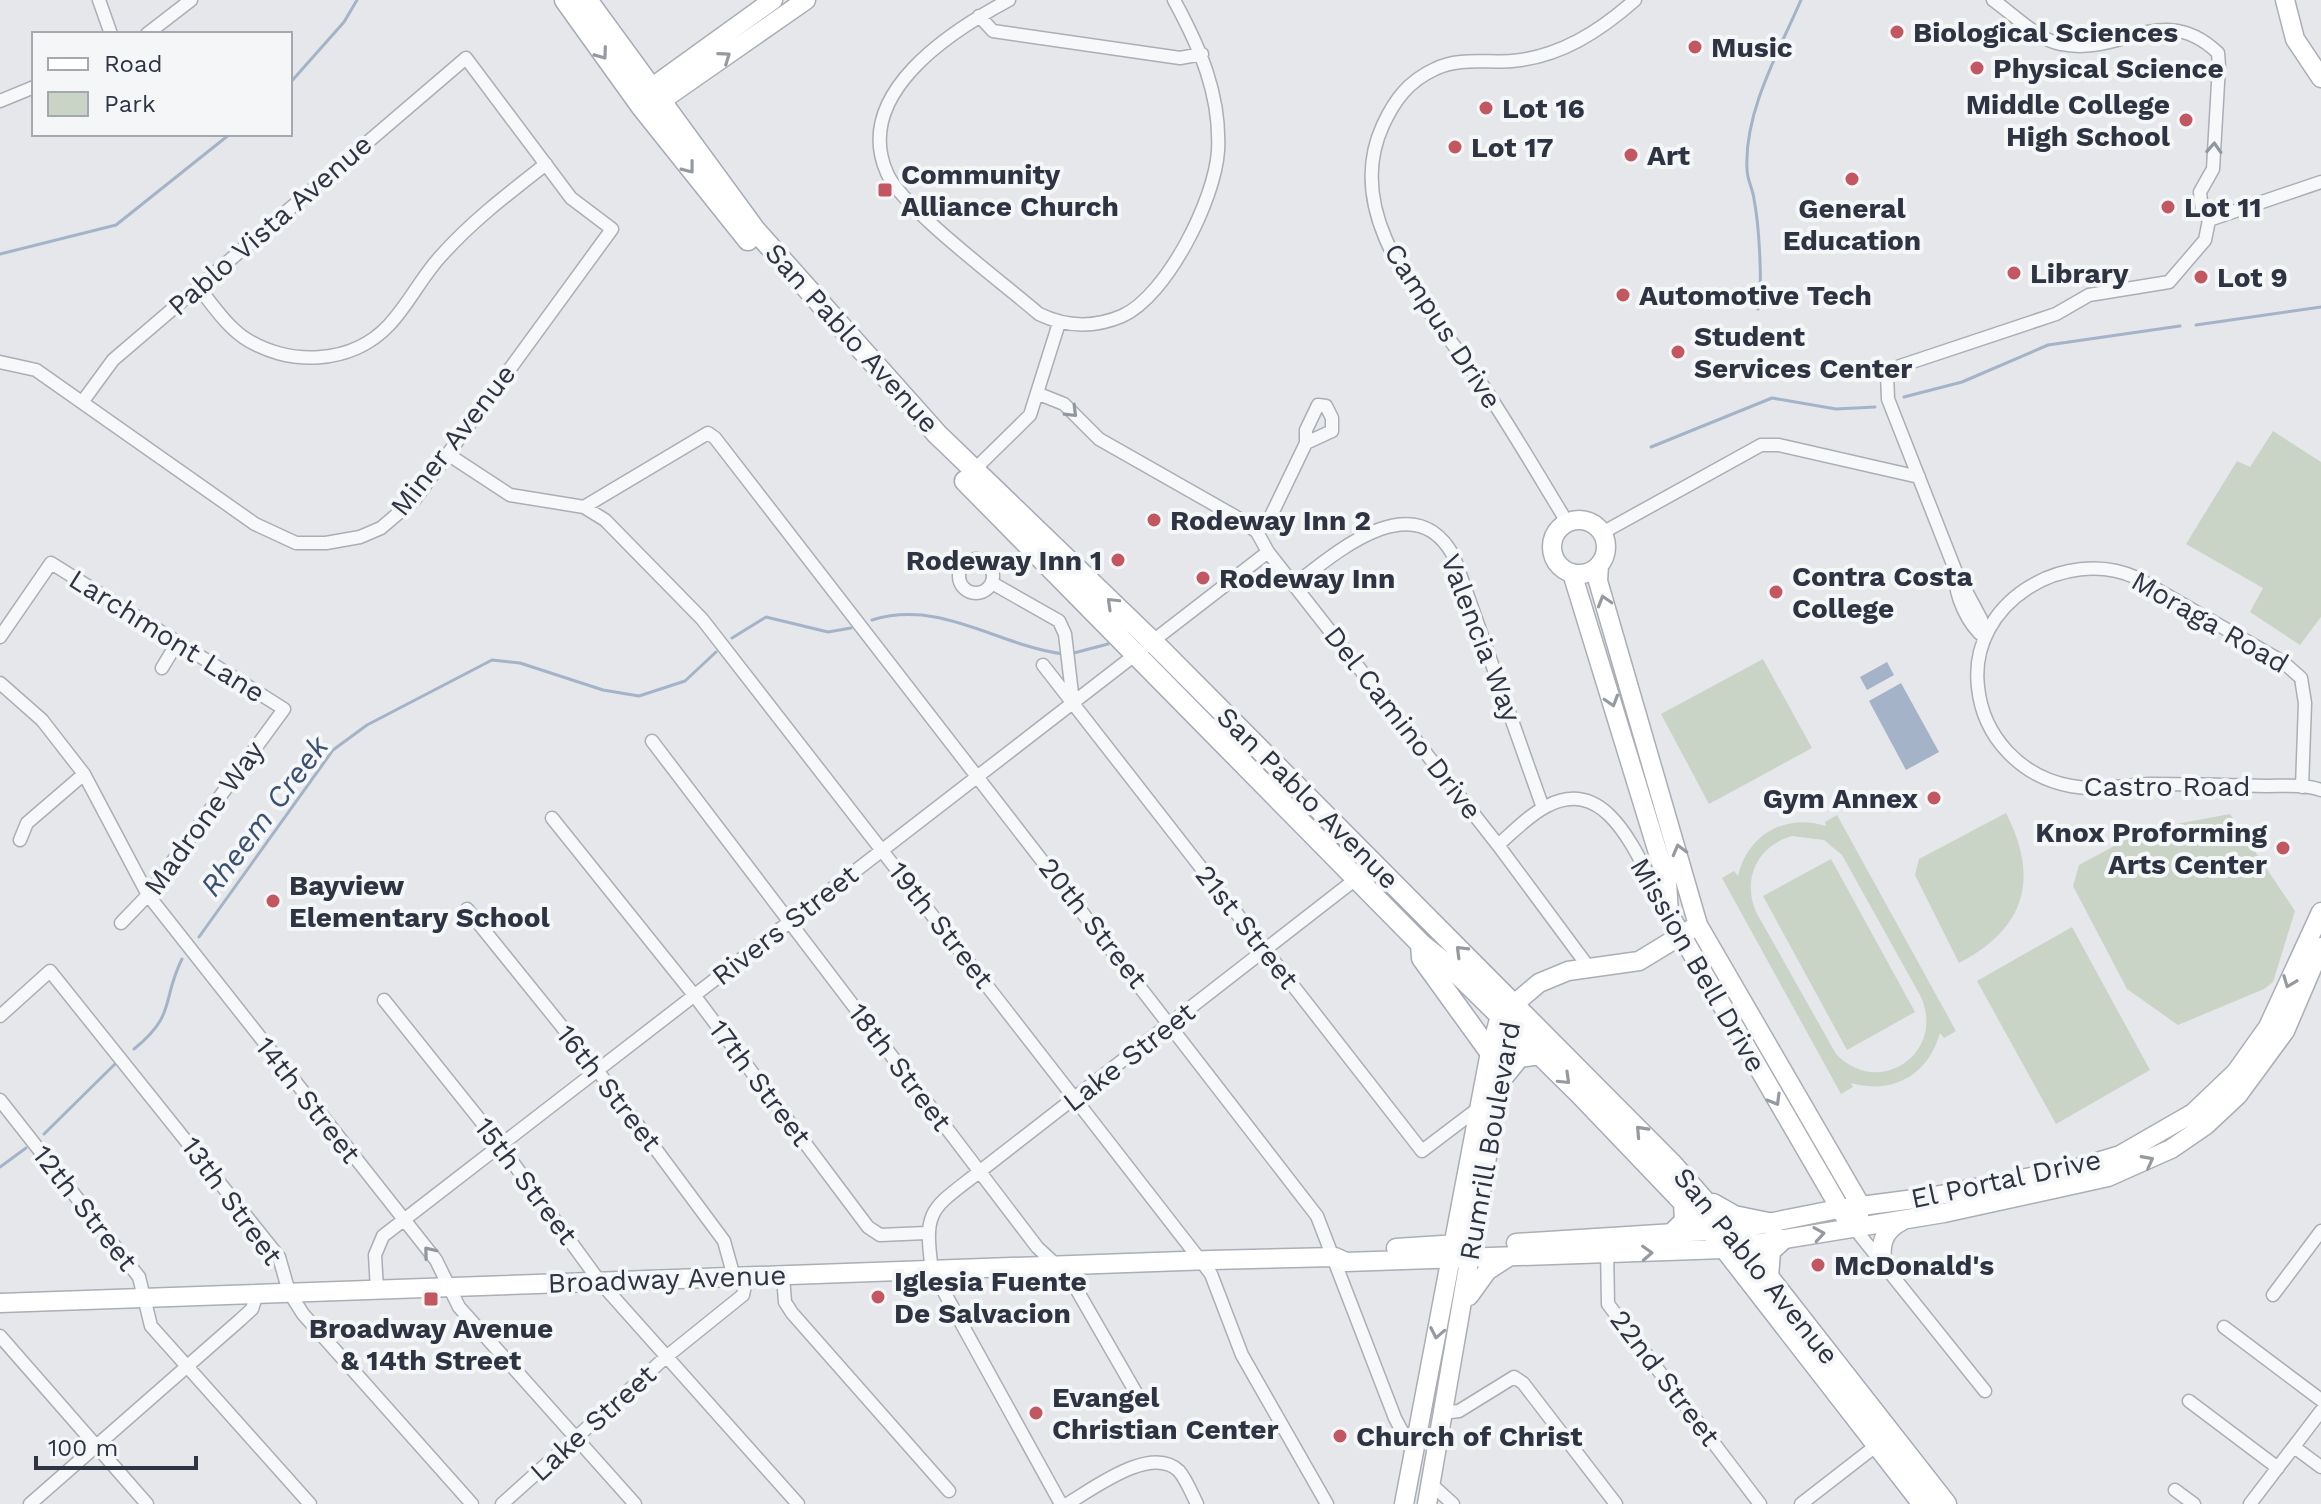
<svg xmlns="http://www.w3.org/2000/svg" width="2321" height="1504" font-family="'Work Sans',sans-serif">
	<style>
		.green { fill: #c9d4c7; fill-rule: evenodd }
		.water { fill: #a4b3c7 }
		.lines { fill: none; stroke-linecap: round; stroke-linejoin: round }
		.stream { stroke: #a4b3c7; stroke-width: 3 }
		.street-casing { stroke: #aaaeb5; stroke-width: 15 }
		.secondary-casing { stroke: #aaaeb5; stroke-width: 21 }
		.primary-casing { stroke: #a5abb6; stroke-width: 23 }
		.street { stroke: #f7f8f9; stroke-width: 12 }
		.secondary { stroke: #fff; stroke-width: 18 }
		.primary { stroke: #fff; stroke-width: 20 }
		.oneway { stroke: #969aa0 }
		.oneway2 { stroke: #92969e }
		.poi-dot { fill: #c25762; stroke: #f4f6f8; stroke-width: 3 }
		.labels { text-anchor: middle; dominant-baseline: central; stroke-width: 8; stroke-linejoin: round; paint-order: stroke }
		.poi-label { font-size: 28px; font-weight: bold; fill: #2e3442; stroke: #f4f6f8; text-anchor: start }
		.street-label { font-size: 28px; fill: #2e3442; stroke: #f4f6f8 }
		.water-label { font-size: 30px; font-style: italic; fill: #3b5172; stroke: #f4f6f8 }
	</style>
	<rect width="100%" height="100%" fill="#e5e7eb"/>
	<path class="green" d="M2273,431L2321,462V617L2300,645L2250,612L2263,588L2186,544L2237,461L2250,467Z
		M1763,659L1812,748L1709,804L1661,714Z
		M2006,813C2040,879 2025,929 1959,963L1915,875L1919,859Z
		M2230,814L2295,911L2273,982L2264,989L2178,1025L2127,989L2073,886L2079,865L2144,830Z
		M1837,815L1956,1031L1944,1038L1940,1033C1928,1075 1893,1095 1851,1083L1853,1087L1841,1094L1722,878L1734,871L1738,876C1748,834 1786,813 1826,826L1825,822ZM1792,836L1824,840L1842,855L1921,997C1946,1053 1879,1099 1836,1054L1756,912C1742,879 1757,846 1792,836Z
		M1831,859L1915,1012L1847,1050L1763,896Z
		M2072,927L2150,1070L2056,1124L1977,981Z"/>
	<path class="water" d="M1887,662L1894,675L1867,690L1860,677Z
		M1901,683L1939,752L1906,770L1869,701Z"/>
	<g class="lines">
		<path class="stream" d="M290,83L344,22L357,0
			M0,254L116,225L230,134
			M1758,309C1763,285 1759,225 1754,199C1753,189 1747,180 1747,169C1744,112 1779,51 1801,0
			M2196,325L2321,307
			M1904,397L1962,382L2048,345L2180,326
			M1651,447L1772,398L1836,409L1875,407
			M872,620C942,599 996,645 1063,654
			M732,638L766,617L828,632L851,628
			M1070,654L1108,644
			M199,937L333,750L367,725L492,660L520,663L603,690L639,696L685,681L716,652
			M134,1049C177,1014 161,1001 182,959
			M44,1134L115,1064
			M0,1167L26,1148"/>
		<g class="street-casing">
			<path id="street" d="M99,0L111,34
				M1009,0C951,31 852,94 887,173C901,207 1007,286 1039,314C1066,327 1094,328 1122,316C1167,296 1215,199 1218,151C1221,95 1200,48 1174,0
				M1993,0C2012,13 2038,40 2061,44C2120,57 2163,0 2218,53L2219,66L2213,169L2200,192L2202,211L2209,220
				M979,16L993,31L1180,58L1202,54
				M147,34L191,0
				M0,101L34,87
				M2209,220L2321,182
				M198,287C212,304 225,324 243,337C287,367 352,365 389,325C408,305 421,278 440,257C472,221 509,193 546,164
				M0,362L36,370L255,524L296,543H326L360,537L381,528L415,499L612,229L571,198L466,58L113,360L83,401
				M1039,394L1064,404L1099,439L1238,518L1257,532L1268,552L1498,845L1590,969
				M449,455L510,495L584,507L605,520L702,619L1211,1274L1242,1355L1327,1504
				M973,471L1030,415L1059,323
				M584,507L708,433L715,438L1317,1216L1395,1418L1413,1452
				M1567,522C1539,476 1511,428 1481,383C1432,310 1339,220 1383,125C1395,99 1409,81 1435,69C1459,57 1486,63 1512,61C1560,57 1600,31 1635,0
				M1257,532L1267,524L1306,443V430L1318,405L1326,406L1332,418V431L1306,443
				M1602,533L1761,445H1779L1919,477
				M959 576a17 17 0 1 1 34 0a17 17 0 1 1-34 0Z
				M1956,572C1953,594 1968,625 1985,638
				M992,583L1059,621L1065,634L1073,702
				M1294,585C1335,553 1415,483 1454,557L1543,808
				M0,637L51,563L284,709L148,895L121,923
				M1985,638L1981,619L1956,572L1888,399L1887,374L1900,366L2056,314L2089,295L2169,282L2205,240L2209,220
				M1043,665L1422,1151L1480,1107
				M162,668L177,643
				M0,683L42,720L84,774L148,895L436,1260L459,1307L635,1504
				M652,741L1037,1247L1070,1278L1139,1398
				M2302,787L2305,703L2301,678L2283,662L2137,578C2065,545 1968,603 1978,687C1983,737 2021,777 2071,786C2097,791 2124,785 2150,784C2189,784 2228,785 2266,786C2284,786 2304,784 2321,790
				M552,818L694,995L868,1227L880,1235L926,1233
				M20,840L27,823L84,774
				M1498,845C1513,832 1529,815 1547,806C1613,772 1640,868 1668,911
				M467,909L597,1070L724,1241L734,1277
				M384,1000L500,1145L600,1282L798,1504
				M0,1016L50,971L279,1257L289,1292L303,1314L472,1504
				M0,1100L139,1277L151,1326L310,1504
				M1855,1229L1985,1391
				M1607,1247L1608,1304L1760,1504
				M783,1276L785,1302L792,1313L949,1491
				M377,1290L375,1255L383,1236L1268,552
				M2273,1295L2321,1231
				M2224,1327L2321,1400
				M0,1336L147,1504
				M2189,1401L2278,1468
				M1443,1413L1459,1411L1514,1377L1523,1383L1616,1504
				M2294,1447L2321,1467
				M1431,1484L1453,1504
				M2175,1490L2194,1504
				M30,1504L240,1320L252,1309L257,1294
				M502,1504L666,1357L743,1295L747,1276
				M1061,1504L932,1270C923,1208 932,1209 979,1172L1361,875
				M1067,1504C1093,1489 1151,1444 1179,1471C1186,1479 1192,1494 1197,1504
				M1801,1504L1877,1445
				M2250,1504L2321,1411"/>
		</g>
		<g class="secondary-casing">
			<path id="secondary" d="M2285,0L2295,39L2321,78
				M644,101L651,88L773,0
				M647,105L661,101L806,0
				M1552 547a27 27 0 1 1 54 0a27 27 0 1 1-54 0Z
				M1599,565L1598,581L1698,925L1861,1206L1859,1214
				M1572,573L1667,882L1669,914L1845,1217
				M1516,1243L1738,1229L1838,1209L1930,1197L2077,1168L2120,1155L2193,1113L2236,1072L2268,1027L2321,912
				M1396,1248L1458,1244
				M1883,1265C1879,1246 1883,1230 1902,1221
				M1469,1296L1487,1271L1510,1256
				M0,1303L1211,1260L1335,1257L1346,1262L1724,1249L1944,1213L2108,1177L2171,1149L2206,1125L2238,1095L2285,1031L2321,947
				M1404,1504L1490,1052L1500,1016L1539,983L1568,971L1639,961L1698,925
				M1427,1504L1511,1018"/>
		</g>
		<g class="primary-casing">
			<path id="primary" d="M565,0L641,106L748,240
				M587,0L755,230L937,434L1160,649L1673,1165L1744,1246L1946,1504
				M965,481L1421,944L1456,972L1580,1094L1712,1232L1923,1504
				M1421,944L1422,958L1490,1052
				M1502,1078L1519,1057L1540,1054
				M1713,1204L1734,1216L1773,1224
				M1671,1235L1685,1221L1684,1203
				M1768,1277L1770,1251L1782,1240"/>
		</g>
		<use href="#street" class="street"/>
		<use href="#secondary" class="secondary"/>
		<use href="#primary" class="primary"/>
	</g>
	<defs><path id="oneway-chevron" d="M-2-3.5L2.5 0L-2 3.5" fill="none" stroke-width="1.6" stroke-linecap="round" stroke-linejoin="round" transform="scale(2)"/></defs>
	<g class="oneway">
		<use href="#oneway-chevron" transform="translate(602 54) rotate(54)"/>
		<use href="#oneway-chevron" transform="translate(725 57) rotate(-35)"/>
		<use href="#oneway-chevron" transform="translate(689 168) rotate(52)"/>
		<use href="#oneway-chevron" transform="translate(1604 601) rotate(-107)"/>
		<use href="#oneway-chevron" transform="translate(1112 603) rotate(-136)"/>
		<use href="#oneway-chevron" transform="translate(1612 701) rotate(73)"/>
		<use href="#oneway-chevron" transform="translate(1679 850) rotate(-105)"/>
		<use href="#oneway-chevron" transform="translate(1461 951) rotate(-135)"/>
		<use href="#oneway-chevron" transform="translate(2289 982) rotate(111)"/>
		<use href="#oneway-chevron" transform="translate(1565 1079) rotate(44)"/>
		<use href="#oneway-chevron" transform="translate(1775 1100) rotate(60)"/>
		<use href="#oneway-chevron" transform="translate(1641 1131) rotate(-133)"/>
		<use href="#oneway-chevron" transform="translate(2148 1161) rotate(-28)"/>
		<use href="#oneway-chevron" transform="translate(1819 1234) rotate(-9)"/>
		<use href="#oneway-chevron" transform="translate(1647 1253) rotate(-3)"/>
		<use href="#oneway-chevron" transform="translate(1437 1333) rotate(101)"/>
	</g>
	<g class="oneway2">
		<use href="#oneway-chevron" transform="translate(2214 148) rotate(-87)"/>
		<use href="#oneway-chevron" transform="translate(1072 412) rotate(45)"/>
		<use href="#oneway-chevron" transform="translate(429 1252) rotate(-129)"/>
	</g>
	<g class="poi-dot">
		<circle cx="1897" cy="32" r="8"/>
		<circle cx="1695" cy="47" r="8"/>
		<circle cx="1977" cy="68" r="8"/>
		<circle cx="1486" cy="108" r="8"/>
		<circle cx="2186" cy="120" r="8"/>
		<circle cx="1455" cy="147" r="8"/>
		<circle cx="1631" cy="155" r="8"/>
		<circle cx="1852" cy="179" r="8"/>
		<rect x="877" y="182" width="16" height="16" rx="4"/>
		<circle cx="2168" cy="207" r="8"/>
		<circle cx="2014" cy="273" r="8"/>
		<circle cx="2201" cy="277" r="8"/>
		<circle cx="1623" cy="295" r="8"/>
		<circle cx="1678" cy="352" r="8"/>
		<circle cx="1154" cy="520" r="8"/>
		<circle cx="1118" cy="560" r="8"/>
		<circle cx="1203" cy="578" r="8"/>
		<circle cx="1776" cy="592" r="8"/>
		<circle cx="1934" cy="798" r="8"/>
		<circle cx="2283" cy="848" r="8"/>
		<circle cx="273" cy="901" r="8"/>
		<circle cx="1818" cy="1265" r="8"/>
		<circle cx="878" cy="1297" r="8"/>
		<rect x="423" y="1291" width="16" height="16" rx="4"/>
		<circle cx="1036" cy="1413" r="8"/>
		<circle cx="1340" cy="1436" r="8"/>
	</g>
	<g class="labels">
		<g class="poi-label">
			<text x="1913" y="32">Biological Sciences</text>
			<text x="1711" y="47">Music</text>
			<text x="1993" y="68">Physical Science</text>
			<text x="2170" y="104" text-anchor="end">Middle College<tspan x="2170" dy="32">High School</tspan></text>
			<text x="1502" y="108">Lot 16</text>
			<text x="1471" y="147">Lot 17</text>
			<text x="1647" y="155">Art</text>
			<text x="901" y="174">Community<tspan x="901" dy="32">Alliance Church</tspan></text>
			<text x="2184" y="207">Lot 11</text>
			<text x="1852" y="208" text-anchor="middle">General<tspan x="1852" dy="32">Education</tspan></text>
			<text x="2030" y="273">Library</text>
			<text x="2217" y="277">Lot 9</text>
			<text x="1639" y="295">Automotive Tech</text>
			<text x="1694" y="336">Student<tspan x="1694" dy="32">Services Center</tspan></text>
			<text x="1170" y="520">Rodeway Inn 2</text>
			<text x="1102" y="560" text-anchor="end">Rodeway Inn 1</text>
			<text x="1792" y="576">Contra Costa<tspan x="1792" dy="32">College</tspan></text>
			<text x="1219" y="578">Rodeway Inn</text>
			<text x="1918" y="798" text-anchor="end">Gym Annex</text>
			<text x="2267" y="832" text-anchor="end">Knox Proforming<tspan x="2267" dy="32">Arts Center</tspan></text>
			<text x="289" y="885">Bayview<tspan x="289" dy="32">Elementary School</tspan></text>
			<text x="1834" y="1265">McDonald's</text>
			<text x="894" y="1281">Iglesia Fuente<tspan x="894" dy="32">De Salvacion</tspan></text>
			<text x="431" y="1328" text-anchor="middle">Broadway Avenue<tspan x="431" dy="32">&amp; 14th Street</tspan></text>
			<text x="1052" y="1397">Evangel<tspan x="1052" dy="32">Christian Center</tspan></text>
			<text x="1356" y="1436">Church of Christ</text>
		</g>
		<g class="street-label">
			<text transform="translate(270 225) rotate(-41)">Pablo Vista Avenue</text>
			<text transform="translate(1443 326) rotate(57)">Campus Drive</text>
			<text transform="translate(852 338) rotate(48)">San Pablo Avenue</text>
			<text transform="translate(453 440) rotate(-52)">Miner Avenue</text>
			<text transform="translate(2210 622) rotate(30)">Moraga Road</text>
			<text transform="translate(167 636) rotate(32)">Larchmont Lane</text>
			<text transform="translate(1481 638) rotate(69)">Valencia Way</text>
			<text transform="translate(1403 723) rotate(52)">Del Camino Drive</text>
			<text x="2167" y="786">Castro Road</text>
			<text transform="translate(1308 798) rotate(45)">San Pablo Avenue</text>
			<text transform="translate(204 818) rotate(-54)">Madrone Way</text>
			<text transform="translate(1093 923) rotate(52)">20th Street</text>
			<text transform="translate(785 925) rotate(-38)">Rivers Street</text>
			<text transform="translate(941 925) rotate(52)">19th Street</text>
			<text transform="translate(1247 927) rotate(52)">21st Street</text>
			<text transform="translate(1698 965) rotate(60)">Mission Bell Drive</text>
			<text transform="translate(1129 1057) rotate(-38)">Lake Street</text>
			<text transform="translate(900 1067) rotate(53)">18th Street</text>
			<text transform="translate(760 1083) rotate(53)">17th Street</text>
			<text transform="translate(609 1088) rotate(52)">16th Street</text>
			<text transform="translate(308 1100) rotate(52)">14th Street</text>
			<text transform="translate(1490 1141) rotate(-80)">Rumrill Boulevard</text>
			<text transform="translate(2006 1179) rotate(-12)">El Portal Drive</text>
			<text transform="translate(526 1181) rotate(53)">15th Street</text>
			<text transform="translate(232 1201) rotate(54)">13th Street</text>
			<text transform="translate(85 1208) rotate(52)">12th Street</text>
			<text transform="translate(1756 1266) rotate(51)">San Pablo Avenue</text>
			<text transform="translate(667 1279) rotate(-2)">Broadway Avenue</text>
			<text transform="translate(1665 1378) rotate(53)">22nd Street</text>
			<text transform="translate(593 1423) rotate(-42)">Lake Street</text>
		</g>
		<g class="water-label">
			<text transform="translate(264 816) rotate(-53)">Rheem Creek</text>
		</g>
	</g>
	<rect x="32" y="32" width="260" height="104" fill="#f4f6f8" stroke="#a5a8af" stroke-width="2"/>
	<rect x="48" y="58" width="40" height="12" fill="#ffffff" stroke="#a5a8af" stroke-width="2"/>
	<text x="104" y="72" font-size="24" fill="#2e3442">Road</text>
	<rect x="48" y="92" width="40" height="24" fill="#c9d4c7" stroke="#a5a8af" stroke-width="2"/>
	<text x="104" y="112" font-size="24" fill="#2e3442">Park</text>
	<path d="M36 1456v12h160v-12" fill="none" stroke="#2e3442" stroke-width="4"/>
	<text x="48" y="1456" font-size="24" fill="#2e3442" stroke="#f4f6f8" stroke-width="6" paint-order="stroke">100 m</text>
</svg>
